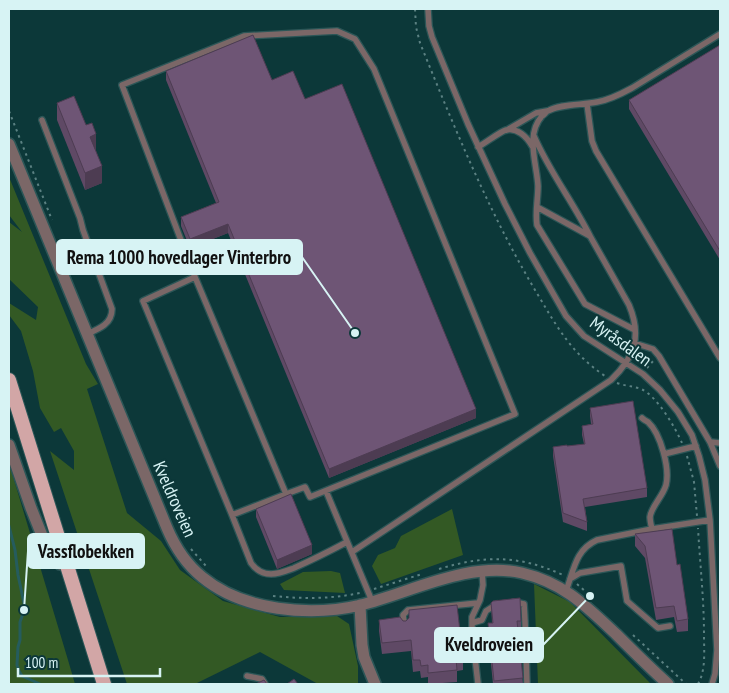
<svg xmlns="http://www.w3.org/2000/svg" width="729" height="693" font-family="'PT Sans Narrow',sans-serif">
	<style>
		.green { fill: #335924 }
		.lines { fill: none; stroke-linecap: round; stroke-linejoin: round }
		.stream { stroke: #255c5e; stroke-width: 3 }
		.service-casing { stroke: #2c5657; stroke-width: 8 }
		.minor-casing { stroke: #2c5657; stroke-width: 14 }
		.trunk-casing { stroke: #2c5657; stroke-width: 16 }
		.path { stroke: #5b8182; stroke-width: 2; stroke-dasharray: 2.5 4; stroke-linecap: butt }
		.service { stroke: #7b6767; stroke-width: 5.5 }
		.minor { stroke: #7b6767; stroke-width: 11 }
		.trunk { stroke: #d2a6a6; stroke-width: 14 }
		.wall { fill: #5f4965 }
		.shaded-wall { fill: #4d3c52 }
		.building { fill: #6e5575; stroke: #4d3c52 }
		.labels { text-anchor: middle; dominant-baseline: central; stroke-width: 4; stroke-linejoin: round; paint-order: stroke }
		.street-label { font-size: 18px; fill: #d7f3f4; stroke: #0c3839 }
		.leader { fill: none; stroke: #d7f3f4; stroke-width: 2 }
		.callout-dot { fill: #d7f3f4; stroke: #0c3839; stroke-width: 2 }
		.callout { fill: #d7f3f4; stroke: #d7f3f4; stroke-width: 2 }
		.callout-label { font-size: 19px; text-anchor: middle; font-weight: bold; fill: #111 }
	</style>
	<rect width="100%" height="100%" fill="#0c3839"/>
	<path class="green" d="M9,177L86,364L98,384L87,389L127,513L161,541L180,570L223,601L280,617L337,616L349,624L358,666V684H318L260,652L197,683V684H127L50,451L74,470V451L61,428L54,432L40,408L33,371L21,331L9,315V303L36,320L38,307L9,279V222L22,232L9,215Z
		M9,463L68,660L75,684H9Z
		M452,509L463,555L381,584L372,566L378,555L395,548L401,536Z
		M331,571L340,573L345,593L284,590L280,584L303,572Z
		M534,584L570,602L651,684H538Z"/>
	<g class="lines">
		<path class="stream" d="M9,526L15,550L18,575L25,608L20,622V640L18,647L17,665L19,671L22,676L40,684"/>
		<g class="service-casing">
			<path id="service" d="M428,9L429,26L432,37L468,124L505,204L530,253L566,316L584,336L643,374L660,390L678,412L692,435L699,456L705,480L710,520L717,650L715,674L712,684
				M337,31L355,39L374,69L515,414L310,497L305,487L286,494L195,277L122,85L244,36Z
				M587,104L592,141L596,151L720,358
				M42,120L80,218L83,230L112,309C112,324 99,329 87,334
				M507,130L536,113L547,111
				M534,136C549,171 573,202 590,236
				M478,147C484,144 501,131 506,130C517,127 527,137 532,146
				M195,277L143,301L232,515L286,494
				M635,330L585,304L537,225C535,212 538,199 538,186C537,164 525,135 542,116C543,116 547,111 548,111C559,104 583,105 597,102C609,100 621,94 632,88L720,34
				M634,343L653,349L659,356L710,442L720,466
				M642,418C644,420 646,421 648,422C661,434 670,469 666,485C663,496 651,507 650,517C650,520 651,525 652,529
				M710,442L720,443
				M664,454L696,446
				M326,491L372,601
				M232,515L251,563C256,570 263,574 271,574C279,574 286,571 294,568C312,560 330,551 347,542
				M352,552L611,380C635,357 642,336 629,305L590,236L537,207
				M570,579L580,573L621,566L627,601L658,628L670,626
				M566,591C574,570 575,550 597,540L652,529L710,520
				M514,602L524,604C526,631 526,657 527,684
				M472,623L482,620L486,611L497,604
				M405,628L403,615L408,610L478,603
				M247,676L262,679L265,684
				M478,684L472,631V617L480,600L483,585L482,571"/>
		</g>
		<g class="minor-casing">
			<path id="minor" d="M9,144L167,528C175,547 186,564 202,577C243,611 310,617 361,605C412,592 469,561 522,573C564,583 586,606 616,634C633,651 650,668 668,684
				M9,445L31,508L43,538L50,553L60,564
				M360,605L362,645L364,657L375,684"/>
		</g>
		<g class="trunk-casing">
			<path id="trunk" d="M9,380L104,684"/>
		</g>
		<path class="path" d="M415,9L416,27L420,43C455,129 490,215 538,295C557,327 572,354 605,376
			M9,111L52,220
			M647,368L654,360
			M617,383C625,386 633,386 641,389C657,396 675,427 682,443
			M687,456L694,482L697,516
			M191,549L206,566
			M439,569C485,555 519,555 563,575
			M577,584L594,599
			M374,589L422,574
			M273,596C303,599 331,599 360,593
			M633,635L686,684
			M698,684C706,670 704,652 704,635C704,599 700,564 698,528"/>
		<use href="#service" class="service"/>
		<use href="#minor" class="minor"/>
		<use href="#trunk" class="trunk"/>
	</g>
	<path class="wall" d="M720,45V260L629,109V100Z
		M166,71L272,80L305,99L476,418L329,478L228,233L190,248L181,226V217L216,203L166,80Z
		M57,103L96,151L102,183L85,190L57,120Z
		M590,408L647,488V497L585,507L587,522V531L563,522L553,456V447L567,446L584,444L582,435V426L591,424L590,416Z
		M256,509L312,554L277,569L256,517Z
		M635,534L677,565L688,619V631L677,632L674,617L656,620L645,558L635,546Z
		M491,603L521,621V632H518L523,684H493L488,635V623H492Z
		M409,610L463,658V670L457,671V682L428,684V677L421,678L420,671L413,672L411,651L382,654L379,631V620L406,621L409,618Z"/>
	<path class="shaded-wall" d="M96,134V151L90,137Z
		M102,166V183L85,190V173Z
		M228,224V233L190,248V239Z
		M476,409V418L329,478V469Z
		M312,545V554L277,569V560Z"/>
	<path class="building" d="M253,35L272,80L293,71L305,99L342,84L476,409L329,469L228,224L190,239L181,217L219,202L166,71Z
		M720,45V251L629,100Z
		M74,96L86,125L92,123L96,134L90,137L102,166L85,173L57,103Z
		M633,401L647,488L583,499L587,522L563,513L553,447L567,445V446L585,444L582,426L593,424L590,408Z
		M291,494L312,545L277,560L256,509Z
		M672,529L677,565L680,564L688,619L677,621L674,606L656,608L645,546L635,534Z
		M520,598L521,621H517L523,678L494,681L488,623H493L491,603L493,601Z
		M457,605L463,658L456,659L457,670L428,673V665L421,666L420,660H413L411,640L382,643L379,620L400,617L403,621H406L409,618V610Z
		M294,679L298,684H287Z
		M264,680L267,684H256Z"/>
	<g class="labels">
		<g class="street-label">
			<text transform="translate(621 341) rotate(36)">Myråsdalen</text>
			<text transform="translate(175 499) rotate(66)">Kveldroveien</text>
		</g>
	</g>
	<path class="leader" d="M355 333L302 257M24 610L28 551M590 596L543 645"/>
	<g class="callout-dot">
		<circle cx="355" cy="333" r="5"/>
		<circle cx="24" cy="610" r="5"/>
		<circle cx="590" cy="596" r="5"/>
	</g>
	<g class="callout">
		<rect x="57" y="240" width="245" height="34" rx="5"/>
		<rect x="28" y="534" width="116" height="34" rx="5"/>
		<rect x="435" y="628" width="108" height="34" rx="5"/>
	</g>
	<g class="callout-label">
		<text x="179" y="264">Rema 1000 hovedlager Vinterbro</text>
		<text x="86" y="558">Vassflobekken</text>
		<text x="489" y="651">Kveldroveien</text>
	</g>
	<rect width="729" height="693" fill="none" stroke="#d7f3f4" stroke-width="20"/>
	<path d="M18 668v8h142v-8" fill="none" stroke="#d7f3f4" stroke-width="2.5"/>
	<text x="25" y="668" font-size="15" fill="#d7f3f4" stroke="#0c3839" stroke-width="4" paint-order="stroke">100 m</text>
</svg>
